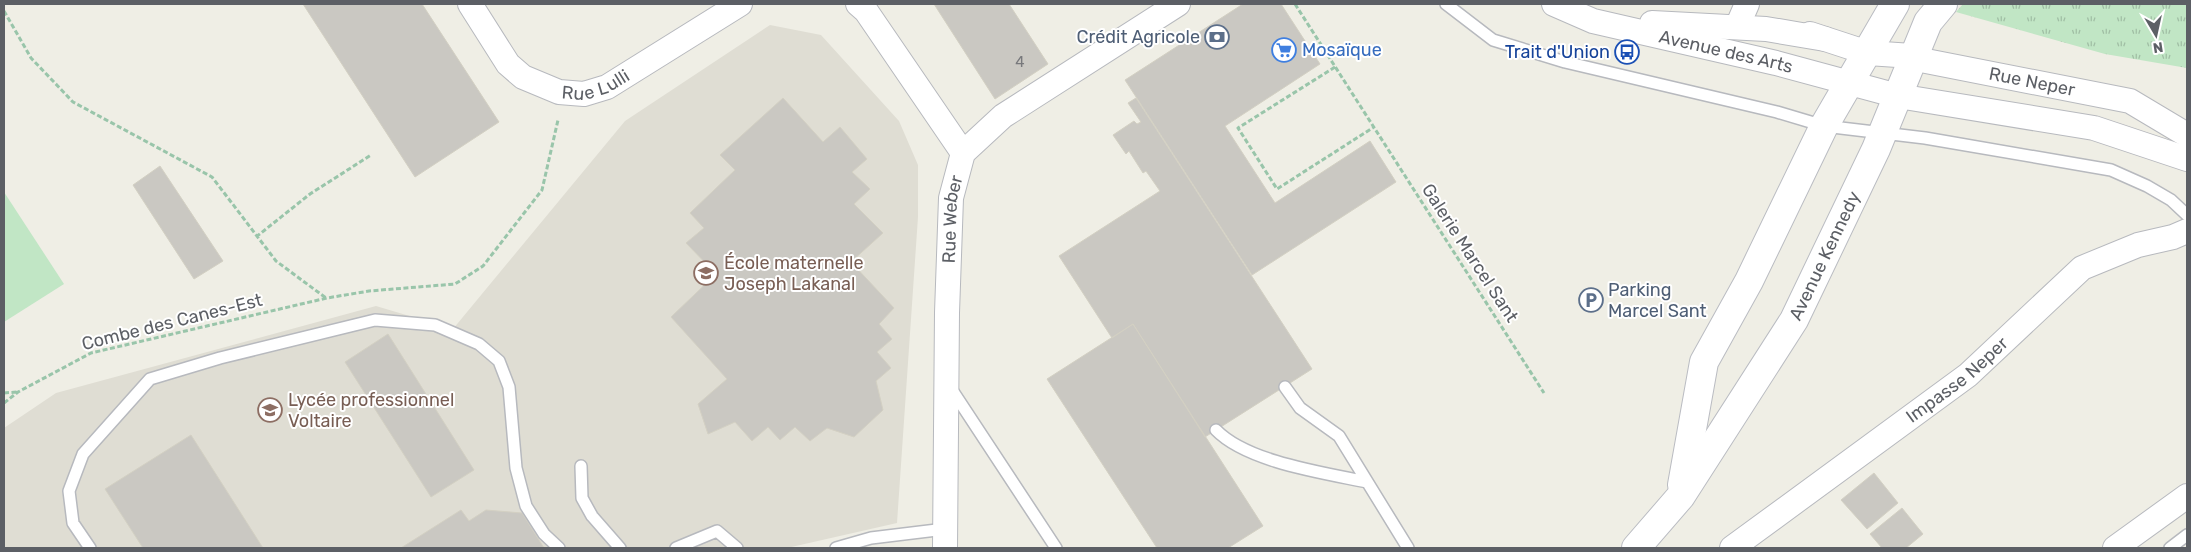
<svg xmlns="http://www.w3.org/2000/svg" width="2191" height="552" font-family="Rubik,sans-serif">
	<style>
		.education { fill: #dfddd3 }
		.grass { fill: url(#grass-tufts) }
		.garden { fill: #c1e6c5 }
		.building { fill: #cac8c2; stroke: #d3d0c3 }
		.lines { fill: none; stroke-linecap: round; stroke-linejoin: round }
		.service-casing { stroke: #b7b9be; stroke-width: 14 }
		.minor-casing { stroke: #b7b9be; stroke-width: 26 }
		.secondary-casing { stroke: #babcc2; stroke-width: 30 }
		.path { stroke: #99c5aa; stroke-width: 3; stroke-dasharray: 5 2.5; stroke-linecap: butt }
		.service { stroke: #fff; stroke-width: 11 }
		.minor { stroke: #fff; stroke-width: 24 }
		.secondary { stroke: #fff; stroke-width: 28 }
		.labels { text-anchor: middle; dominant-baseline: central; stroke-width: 4; stroke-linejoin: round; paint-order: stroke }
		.number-label { font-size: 15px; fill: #78797c }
		.service-label { font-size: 18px; fill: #4e5e75; stroke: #fff; text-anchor: end }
		.shop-label { font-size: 18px; fill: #366cbe; stroke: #fff; text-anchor: start }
		.transit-label { font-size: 18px; fill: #164399; stroke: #fff; text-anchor: end }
		.street-label { font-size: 18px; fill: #5c5f65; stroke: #fff }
		.education-label { font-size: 18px; fill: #785e54; stroke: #fff; text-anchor: start }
	</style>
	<defs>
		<pattern id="grass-tufts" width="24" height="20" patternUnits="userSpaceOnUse" patternTransform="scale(1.25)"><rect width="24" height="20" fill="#c1e6c5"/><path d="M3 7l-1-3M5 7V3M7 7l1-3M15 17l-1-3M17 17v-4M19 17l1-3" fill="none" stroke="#a0bea4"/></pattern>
	</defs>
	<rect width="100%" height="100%" fill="#efeee5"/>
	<path class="education" d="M770,25L821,35L899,121L918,165V217L897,523L787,548H4V428L56,393L376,306L453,329L625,121Z"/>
	<path class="grass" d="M1963,4H2187V68L2105,54L1956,12Z"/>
	<path class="garden" d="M4,192L64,284L4,322Z"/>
	<path class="building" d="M303,4H422L499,122L415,177Z
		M934,4H1009L1048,64L995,99Z
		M1243,4H1281L1320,64L1225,126L1275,203L1370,141L1396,182L1252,275L1125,80Z
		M783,98L823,142L840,127L867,159L852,172L870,189L854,204L883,233L851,262L894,308L879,324L892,339L877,352L891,368L876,381L883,410L854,437L827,428L810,441L795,427L780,440L768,427L752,441L735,422L708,434L698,404L727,379L671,317L716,274L686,243L704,228L690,213L735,170L720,155Z
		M1136,98L1312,369L1205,437L1133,324L1112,338L1059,256L1160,191L1146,171L1143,173L1129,151L1126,154L1113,135L1134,121L1137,124L1141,122L1128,103Z
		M160,166L223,261L194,279L133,185Z
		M1133,324L1263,526L1228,548H1157L1047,379Z
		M388,334L474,470L431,497L345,362Z
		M191,435L263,548H143L105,489Z
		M1874,473L1898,503L1867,529L1841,500Z
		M1902,508L1923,534L1906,548H1882L1870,534Z
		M461,510L469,521L486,510L522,513L544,548H401Z"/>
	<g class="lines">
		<g class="service-casing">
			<path id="service" d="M1446,4L1493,40L1565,62L1777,112L1824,126L1925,138L2111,170L2147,186L2171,200L2187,215
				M950,387L1056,548
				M1285,387L1300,408L1339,436L1408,548
				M1216,430C1247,462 1324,473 1367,482
				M581,466L582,498L592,516L620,548
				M90,548L73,523L69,491L83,454L150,379L220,358L375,320L435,325L479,344L499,361L509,387L516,468L526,506L544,534L559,548
				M676,548L717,531L737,548
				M836,548L871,538L945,529
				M2170,548L2187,535"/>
		</g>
		<g class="minor-casing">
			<g id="minor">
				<path id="s1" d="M470,4L508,64L523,77L559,92L584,94L607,87L740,4"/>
				<path d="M858,4L866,11L963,153"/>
				<path id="s2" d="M1554,4L1593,21L1776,63L1898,96L2094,128L2187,159"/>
				<path d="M1652,23L1766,29L1825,39"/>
				<path d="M1737,27L1747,4"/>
				<path id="s3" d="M1810,34L1868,53L1912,56L1926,61L2130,101L2187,135"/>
				<path id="s4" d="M945,548L947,313L951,198L963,153L1003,116L1178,4"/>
				<path id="s5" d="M1732,548L1968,375L2082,268L2138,245L2173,237L2187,231"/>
				<path d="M2115,548L2187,496"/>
			</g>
		</g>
		<g class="secondary-casing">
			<g id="secondary">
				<path d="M1682,485L1704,362L1749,281L1824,126L1895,4"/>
				<path id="s6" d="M1636,548L1681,496L1794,320L1876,149L1928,22L1943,4"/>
			</g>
		</g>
		<path class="path" d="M1295,4L1544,393
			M4,11L31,58L73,102L212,177L276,261L326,298
			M1335,67L1238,128L1277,189L1374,127
			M256,237L310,194L371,155
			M4,393L17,392
			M4,403L18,392L91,353L327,298L369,291L455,284L483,266L542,190L558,120"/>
		<use href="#service" class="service"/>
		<use href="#minor" class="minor"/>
		<use href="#secondary" class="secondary"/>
	</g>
	<defs>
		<g id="bank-ring" transform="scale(1.25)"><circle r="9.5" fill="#fff" stroke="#5c6f8a" stroke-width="1.5"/><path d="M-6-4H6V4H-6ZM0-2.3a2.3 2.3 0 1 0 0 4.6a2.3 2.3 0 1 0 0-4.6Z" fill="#5c6f8a"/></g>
		<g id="supermarket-ring" transform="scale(1.25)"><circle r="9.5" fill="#fff" stroke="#3f7fe0" stroke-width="1.5"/><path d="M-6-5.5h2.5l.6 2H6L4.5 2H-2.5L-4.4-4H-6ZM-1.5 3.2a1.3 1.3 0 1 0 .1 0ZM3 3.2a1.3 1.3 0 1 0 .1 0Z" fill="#3f7fe0"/></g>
		<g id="bus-ring" transform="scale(1.25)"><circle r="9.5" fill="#fff" stroke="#1a4fb4" stroke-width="1.5"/><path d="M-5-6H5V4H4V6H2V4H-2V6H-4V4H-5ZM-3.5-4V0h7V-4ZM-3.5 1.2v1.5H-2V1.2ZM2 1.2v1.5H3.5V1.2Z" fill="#1a4fb4"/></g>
		<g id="school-ring" transform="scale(1.25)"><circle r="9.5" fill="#fff" stroke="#8d6e63" stroke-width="1.5"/><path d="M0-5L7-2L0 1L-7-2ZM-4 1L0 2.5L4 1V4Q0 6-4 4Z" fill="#8d6e63"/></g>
		<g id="parking-ring" transform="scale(1.25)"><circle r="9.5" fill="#fff" stroke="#5c6f8a" stroke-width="1.5"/><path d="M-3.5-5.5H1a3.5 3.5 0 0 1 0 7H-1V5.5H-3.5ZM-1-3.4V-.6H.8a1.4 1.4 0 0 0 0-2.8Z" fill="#5c6f8a"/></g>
	</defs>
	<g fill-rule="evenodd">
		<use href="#bank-ring" x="1217" y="37"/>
		<use href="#supermarket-ring" x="1284" y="50"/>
		<use href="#bus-ring" x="1627" y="52"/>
		<use href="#school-ring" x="706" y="273"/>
		<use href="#parking-ring" x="1591" y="300"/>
		<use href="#school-ring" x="270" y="410"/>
	</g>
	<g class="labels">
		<g class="number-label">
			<text x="1020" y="62">4</text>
		</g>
		<g class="service-label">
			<text x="1200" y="37">Crédit Agricole</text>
			<text x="1608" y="290" text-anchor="start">Parking<tspan x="1608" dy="21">Marcel Sant</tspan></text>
		</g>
		<g class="shop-label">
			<text x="1302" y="50">Mosaïque</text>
		</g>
		<g class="transit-label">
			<text x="1610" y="52">Trait d'Union</text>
		</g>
		<g class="street-label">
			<text stroke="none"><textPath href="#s2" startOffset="179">Avenue des Arts</textPath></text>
			<text stroke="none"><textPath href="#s1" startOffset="168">Rue Lulli</textPath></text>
			<text stroke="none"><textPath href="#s3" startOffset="228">Rue Neper</textPath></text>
			<text stroke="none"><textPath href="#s4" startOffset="329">Rue Weber</textPath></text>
			<text transform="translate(1470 253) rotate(57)">Galerie Marcel Sant</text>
			<text stroke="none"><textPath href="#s6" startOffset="349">Avenue Kennedy</textPath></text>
			<text transform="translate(172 322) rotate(-14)">Combe des Canes-Est</text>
			<text stroke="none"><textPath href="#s5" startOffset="281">Impasse Neper</textPath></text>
		</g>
		<g class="education-label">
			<text x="724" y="263">École maternelle<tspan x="724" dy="21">Joseph Lakanal</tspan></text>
			<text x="288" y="400">Lycée professionnel<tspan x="288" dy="21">Voltaire</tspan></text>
		</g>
	</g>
	<rect width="2191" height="552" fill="none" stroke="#5c5f65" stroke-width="10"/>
	<g transform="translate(2156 35) rotate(171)" stroke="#ffffff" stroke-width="4" paint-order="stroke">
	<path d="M0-4L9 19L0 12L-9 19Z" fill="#5c5f65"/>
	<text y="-8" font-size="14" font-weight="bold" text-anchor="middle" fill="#5c5f65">N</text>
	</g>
</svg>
